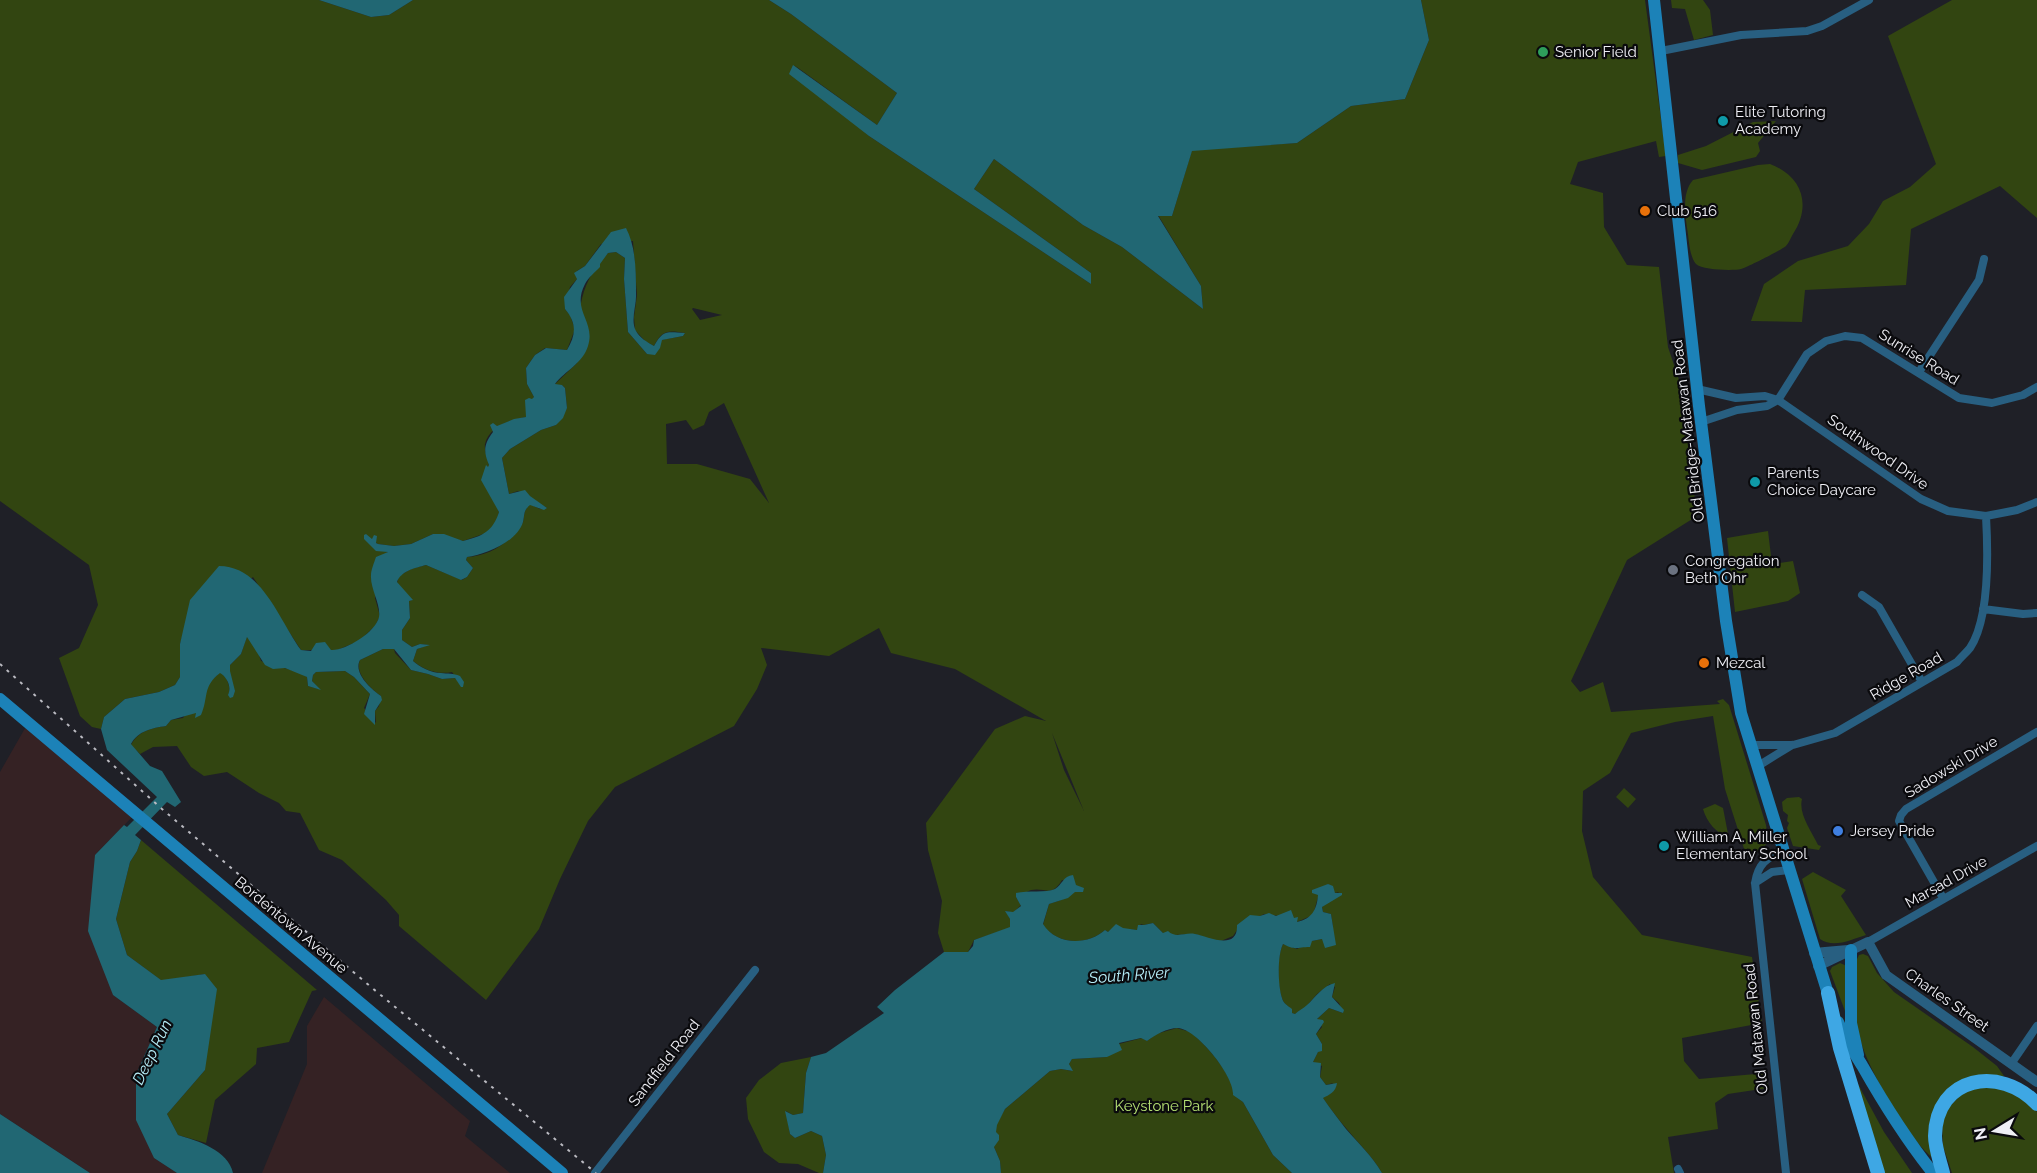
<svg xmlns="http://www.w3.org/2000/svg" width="2037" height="1173" font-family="Raleway,sans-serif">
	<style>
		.industrial { fill: #352224 }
		.green { fill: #324511; fill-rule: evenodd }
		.water { fill: #216773 }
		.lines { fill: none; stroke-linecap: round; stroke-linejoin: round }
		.minor { stroke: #285f81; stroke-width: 8 }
		.tertiary { stroke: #285f81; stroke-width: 10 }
		.secondary { stroke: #1c82b8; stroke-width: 12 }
		.trunk { stroke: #3ea7e4; stroke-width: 14 }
		.rail { stroke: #babac1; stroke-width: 2; stroke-dasharray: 3 6; stroke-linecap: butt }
		.leisure-dot { fill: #2e9e5b; stroke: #0a0a0d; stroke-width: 2 }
		.culture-dot { fill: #0f9aa8; stroke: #0a0a0d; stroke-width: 2 }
		.food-dot { fill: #e8710a; stroke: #0a0a0d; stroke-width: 2 }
		.worship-dot { fill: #6b7280; stroke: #0a0a0d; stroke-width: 2 }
		.shop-dot { fill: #3f7fe0; stroke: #0a0a0d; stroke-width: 2 }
		.labels { text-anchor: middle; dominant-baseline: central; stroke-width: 4.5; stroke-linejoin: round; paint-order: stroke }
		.poi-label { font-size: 15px; fill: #efeff5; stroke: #0a0a0d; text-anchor: start }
		.street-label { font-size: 15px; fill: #efeff5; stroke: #0a0a0d }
		.park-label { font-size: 15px; fill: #b5e073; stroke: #0a0a0d }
		.water-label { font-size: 16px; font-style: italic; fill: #b7effa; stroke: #0a0a0d }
	</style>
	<rect width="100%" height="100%" fill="#1f2027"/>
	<path class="industrial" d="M28,723L136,813L95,855L113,995L157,1027L136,1075L154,1158L177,1173H90L0,1114V772Z
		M324,997L470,1121L465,1136L510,1173H262L307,1064V1026Z"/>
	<path class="green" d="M0,0H319L371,17L389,15L413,0H769L791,14L897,93L877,125L794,65L869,136L1091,284V273L974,189L994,159L1083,225L1122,247L1203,309L1201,286L1158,215L1172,216L1192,150L1297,143L1351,106L1405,99L1429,40L1421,0H1645L1666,156L1659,157L1656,141L1578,162L1570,184L1603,193L1604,227L1627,265L1659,267L1668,347L1681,386L1697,516L1627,560L1571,681L1580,692L1603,682L1611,712L1720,704L1717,701L1723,699L1729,705L1766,825C1769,845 1767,851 1746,855L1725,789L1713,716L1675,722L1631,733L1610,773L1583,791L1582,831L1593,877L1642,935L1752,957L1762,1023L1682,1038L1684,1061L1699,1079L1767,1073L1768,1088L1728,1094L1715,1103L1718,1129L1668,1137L1674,1173H1382C1372,1156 1359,1144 1346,1128C1338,1119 1330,1108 1322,1097L1333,1083L1326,1085L1320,1077L1322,1066L1313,1062L1322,1044L1316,1034L1322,1027L1316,1020L1329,1008L1343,1013L1339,1003L1332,997L1335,987L1330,984L1317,994L1305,1008L1295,1014L1291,1013V1009C1288,1006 1283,1003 1282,998C1277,985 1277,956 1283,944L1297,949L1312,941L1322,939L1333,927L1331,914L1323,912L1322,907L1339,892L1335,893L1328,884C1317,891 1317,904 1313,915L1297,922L1294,918L1264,914L1237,930L1233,936L1221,941L1212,940L1195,934L1174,935L1163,933L1153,923L1144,925L1141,924L1137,930L1113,928L1108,932L1105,930C1087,946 1057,945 1043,925L1049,904C1061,900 1072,898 1076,885L1062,880C1051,898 1046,887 1031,890C1026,892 1021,895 1016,897L1021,905L1013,913L1006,911L1010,919V928L974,940L968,952H944L938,933L942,901L928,850L926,823L995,729L1025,716L1046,721L955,669L891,653L879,628L829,656L761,648L767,665L757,689L734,726L615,787L588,821L560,879L539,929L486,1000L399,926V915L386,900L342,860L319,850L300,813L286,811L279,803L259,793L227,772L204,776L191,767L177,746L153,747L140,754L131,745C138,731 152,728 166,726L171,720L183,718L209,683L220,672C229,678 230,688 230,698V665L241,654L247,636L258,652L261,661L301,673L307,677L308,686L319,689L312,681L313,675L316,672L345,671L354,677L370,694L364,708L376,723L375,711L379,706L381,696C371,689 354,673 360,660L383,649H394L395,653L411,670L428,674L442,679L455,678L463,687L452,672C438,675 424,670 413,661L417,649L428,645L420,644L412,647L402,640V630L410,618L409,601L412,600L397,583L399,576L411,569L426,565L462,580L467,577L473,568L466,560L467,557C487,556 505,546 517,530C519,527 522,525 523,522C525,514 523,511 530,504L540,509L547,508L518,491L509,494L502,458L510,449L541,430L556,425L567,408L565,388L562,385H554L577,363C579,318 575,287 608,253L616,252L625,258L624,279L628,332L647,354L661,340L683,336L685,333C668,330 662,330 654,346L645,341L635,330L634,317L637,295L633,241L601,244L585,266L577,271V279L570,287L565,309L570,315L575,329L567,350L545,348L535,355L526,368L527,384L534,397L526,417C511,420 489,426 485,444C484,452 488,459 489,466C490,481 493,498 499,512L496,524L489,532L463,541L433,534L411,544L394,546L378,544L364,535L388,553L375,598L380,616L375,626L359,641L337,650H301L253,577L184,631L180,644V677L175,685L159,692L125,699L104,717L101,729L92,727L80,716L59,658L79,648L98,605L89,565L0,501ZM692,309L693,308L722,315L700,320ZM724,403L769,503L750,479L697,464H667L666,424L686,420L693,430L704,425L709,412ZM1052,733L1084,811L1064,770Z
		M1671,0H1703L1710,10L1713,35L1694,40L1685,9L1672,8Z
		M1952,0H2037V218L2000,186L1911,229L1906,285L1805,290L1802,322L1751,321L1764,284L1798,261L1848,246L1869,224L1883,201L1910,187L1936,164L1888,36Z
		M1776,121L1758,143L1760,151L1756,157L1702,170L1678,163V155L1706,146L1753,122Z
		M1770,164C1802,176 1812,205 1793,234C1791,237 1789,243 1786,246C1781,250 1748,267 1741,269C1733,271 1702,270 1696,264C1689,256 1689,238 1687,228C1685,213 1682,192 1693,180L1758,165Z
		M1768,531L1772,564L1793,561L1800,593L1788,601L1735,612L1727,538Z
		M1624,788L1636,799L1628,808L1616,797Z
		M1799,797L1802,799C1798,814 1812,832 1818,845L1821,846L1819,850L1793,846L1787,828L1789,823L1787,821L1788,815L1783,811L1782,802L1787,798Z
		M1715,804L1723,808L1729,839C1716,832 1707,823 1703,809Z
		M141,840L317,990L312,991L289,1042L257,1048L256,1064L215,1100L206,1143L178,1135L167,1114L205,1070V974L162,981L127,955L116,919L130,862L137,851Z
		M1813,872L1846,890L1841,896L1866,935C1852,939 1834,949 1820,939L1802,879Z
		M1863,954L1868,956L1877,973L1894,992L1973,1047L1997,1066L2004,1076L1964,1080L1951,1089L1933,1158C1907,1138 1861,1059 1857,1026C1854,1005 1856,982 1856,961L1859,955Z
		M1840,963L1847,966L1845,1011L1830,971L1832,967Z
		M1177,1028C1182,1030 1187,1030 1191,1033C1205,1043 1235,1078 1234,1095L1243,1102L1273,1155L1292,1173H1001L1000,1161L994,1147L996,1125L1005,1109L1050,1071L1061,1069L1072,1071L1069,1064L1072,1059L1107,1057L1119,1044L1142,1038L1147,1041L1156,1034Z
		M811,1057L806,1073L803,1113L793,1115L786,1111L790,1134L795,1138L811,1131L822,1136L826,1155L823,1173H819L798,1164L779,1163L764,1152L748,1119L746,1098L759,1080L781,1063Z
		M1855,1084H1858L1884,1132L1912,1173H1881Z
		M1985,1085L2020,1094L2037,1112V1173H1952L1943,1146L1942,1122L1949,1107L1966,1090Z"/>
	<path class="water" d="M319,0H413L389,15L371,17Z
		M769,0H1421L1429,40L1405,99L1351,106L1297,143L1192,151L1172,216H1158L1201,286L1203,309L1122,247L1083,225L994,159L974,189L1091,273V284L869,136L789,74L793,65L877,125L897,93L791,14Z
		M626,228C636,247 636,272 636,293C637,305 630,320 636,331C640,338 647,342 654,346C663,329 668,332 685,333L683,336L662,340L660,348L655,355L647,354L628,332L624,279L625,258L616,252L608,253L600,264V267C595,272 588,278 585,284C571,311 596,321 588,346C583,363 565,371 555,384L562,385L565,388L567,408L563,418L556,425L541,430L510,449L502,458L509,494L525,490L530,496L547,508L544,510L530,505C523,511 525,514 523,522C517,542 485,555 467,557L466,560L473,568L467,577L461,580L426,565C415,568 401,571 397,582L413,600L409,601L410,618L402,630V640L412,647L420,644L430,645L417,649L413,661C420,667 431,673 441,673C448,674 453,673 460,676L464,682L463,687H461L455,678L442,679L428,674L411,670L394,649H383L360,660C353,673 371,689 381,696L382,700L375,711V725L364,714L370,694L354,677L345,671L316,672L313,675L312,681L321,690L308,686L307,677L285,668L273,669L265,665L247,637L241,654L230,665V671L235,691L233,697L230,698L228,695C232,687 227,677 220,673C202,687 209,697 201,715L195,718L196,713L171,720L166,726C152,728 138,731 131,744L150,766L162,771L181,802L175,807L167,802L135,835L141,840L137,851L130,862L116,919L127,955L161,980L205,974L217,989L205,1070L167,1114L178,1135C198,1141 228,1150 233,1173H177L154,1158L136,1120V1075L157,1027L113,995L88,931L95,855L124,825L127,827L157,797L107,750L101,729L104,717L125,699L159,692L175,685L180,677V644L190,600L219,566C262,566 279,620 301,650L311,651L316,643L325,642L331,650C345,651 376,632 379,617C381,604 370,589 371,575C371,570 374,563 376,557L388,552L376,551L364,539V535L366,534L372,539L374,535L377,536L376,543L378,544L394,546L411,544L433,534H444L463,541C483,536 493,531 499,512L481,480L486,465L488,467L489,465C483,451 484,444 493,432L490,425L493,423L497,426L514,419L526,417L525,400L529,398L532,399L534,397L527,384L526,368L535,355L546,348L567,350C576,335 577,323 565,309L564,297L577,279L574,273L585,266L611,232Z
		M1073,875L1076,885L1084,888L1083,892H1075L1068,898L1049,904L1043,924C1056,945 1087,946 1105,930L1108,932L1116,924L1123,928L1137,930L1138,925H1144L1153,923L1163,933L1168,931C1176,939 1185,932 1195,934C1207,936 1238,952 1237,925L1250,915L1260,916L1269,913L1276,916L1291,910L1294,918L1298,917L1297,922C1312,919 1317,909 1318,895L1312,893V890L1328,884L1333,886L1335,893H1342V895L1322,907L1323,912L1331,914L1336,945L1325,948L1322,939L1312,941L1310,947C1297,947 1296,951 1283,944C1277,956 1278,986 1282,998C1283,1003 1288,1006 1292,1009V1013L1295,1014C1299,1010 1303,1009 1307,1005C1316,997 1322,986 1335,983L1332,997L1344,1010L1343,1013L1329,1008L1317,1019L1323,1020L1324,1022L1316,1034L1322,1044V1051L1318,1052L1313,1062L1321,1063L1320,1077L1326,1085L1337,1083C1336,1092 1329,1095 1323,1098C1330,1108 1338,1119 1346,1129C1359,1144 1372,1156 1382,1173H1292L1273,1155L1243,1102L1233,1095C1235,1077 1197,1029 1178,1028C1167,1028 1155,1035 1147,1041L1141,1038L1119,1043L1122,1050L1107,1057L1072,1059L1069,1064L1073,1071L1061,1069L1050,1071L1005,1109L997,1125L996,1132L999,1135V1140L994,1147L1000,1161L1001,1173H823L826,1155L822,1136L811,1131L795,1138L790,1134L785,1111L793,1115L803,1113L806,1073L811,1057L826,1053L884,1013L877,1007L895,990L944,952H968L973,946L974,940L1010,927V919L1005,911L1013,912L1021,906L1016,897V893C1028,890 1046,893 1055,889C1062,885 1063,876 1073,875Z
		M0,1114L90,1173H0Z"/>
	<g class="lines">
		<path class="minor" d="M1661,51L1741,35L1807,31L1822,26L1869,0
			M1919,372L1979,280L1984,259
			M1697,389L1736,398L1765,396L1778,400L1921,499L1948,511L1986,516L2017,510L2037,502
			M1701,422L1737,410L1767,406L1778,400L1807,354L1826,341L1845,336L1862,338L1959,398L1992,403L2023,395L2037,387
			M1862,595L1879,607L1922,682
			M1983,609L2023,614L2037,613
			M1751,745H1793L1835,733L1957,662C1961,657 1966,653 1970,648C1990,618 1988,551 1986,516
			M1758,766L1792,745
			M1783,851C1766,858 1758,864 1755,883L1786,1173
			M1755,883L1772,872L1789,870
			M1943,898L1899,821L1901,815L1906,809L2037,732
			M1868,942L2037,846
			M2011,1064L2037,1026
			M1678,1169L1680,1173
			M595,1173L755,970"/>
		<path class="tertiary" d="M1814,953L1848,950
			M1818,966L1868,942L1886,975L2037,1082"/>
		<path class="secondary" d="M1654,0L1699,406L1726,621L1741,713L1830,1000
			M0,699L562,1173
			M1851,950V1023L1858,1055
			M1838,1022C1845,1039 1854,1052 1863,1067C1884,1104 1906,1139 1933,1173"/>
		<path class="trunk" d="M1828,993L1840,1048L1878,1173
			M1943,1173C1940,1161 1935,1148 1935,1136C1936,1076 2000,1065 2037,1104"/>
		<path class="rail" d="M0,664L162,809L371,987L596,1173"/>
	</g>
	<circle class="leisure-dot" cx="1543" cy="52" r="6"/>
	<g class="culture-dot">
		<circle cx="1723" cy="121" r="6"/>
		<circle cx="1755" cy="482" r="6"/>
		<circle cx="1664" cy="846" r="6"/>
	</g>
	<g class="food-dot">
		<circle cx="1645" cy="211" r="6"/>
		<circle cx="1704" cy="663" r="6"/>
	</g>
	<circle class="worship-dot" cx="1673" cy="570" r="6"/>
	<circle class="shop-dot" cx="1838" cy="831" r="6"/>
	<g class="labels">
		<g class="poi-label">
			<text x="1555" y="52">Senior Field</text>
			<text x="1735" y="112">Elite Tutoring<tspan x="1735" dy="17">Academy</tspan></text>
			<text x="1657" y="211">Club 516</text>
			<text x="1767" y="473">Parents<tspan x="1767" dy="17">Choice Daycare</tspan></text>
			<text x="1685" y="561">Congregation<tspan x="1685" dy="17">Beth Ohr</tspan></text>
			<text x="1716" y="663">Mezcal</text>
			<text x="1850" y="831">Jersey Pride</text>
			<text x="1676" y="837">William A. Miller<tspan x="1676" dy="17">Elementary School</tspan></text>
		</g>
		<g class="street-label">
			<text transform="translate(1919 357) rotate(32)">Sunrise Road</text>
			<text transform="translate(1688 431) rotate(-97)">Old Bridge-Matawan Road</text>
			<text transform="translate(1878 452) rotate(35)">Southwood Drive</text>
			<text transform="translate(1906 676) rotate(-30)">Ridge Road</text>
			<text transform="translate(1951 767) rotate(-31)">Sadowski Drive</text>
			<text transform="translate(1946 882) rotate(-29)">Marsad Drive</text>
			<text transform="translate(291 925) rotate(40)">Bordentown Avenue</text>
			<text transform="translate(1947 1000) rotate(35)">Charles Street</text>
			<text transform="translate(1756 1029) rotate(-96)">Old Matawan Road</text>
			<text transform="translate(664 1063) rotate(-52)">Sandfield Road</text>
		</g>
		<g class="park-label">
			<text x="1164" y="1106">Keystone Park</text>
		</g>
		<g class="water-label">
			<text transform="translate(1129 975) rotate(-4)">South River</text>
			<text transform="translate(152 1052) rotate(-64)">Deep Run</text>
		</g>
	</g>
	<g transform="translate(1995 1131) rotate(259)" stroke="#0a0a0d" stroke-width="4.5" paint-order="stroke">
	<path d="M0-4.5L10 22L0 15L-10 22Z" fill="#efeff5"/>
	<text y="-9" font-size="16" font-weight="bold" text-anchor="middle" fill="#efeff5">N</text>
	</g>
</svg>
